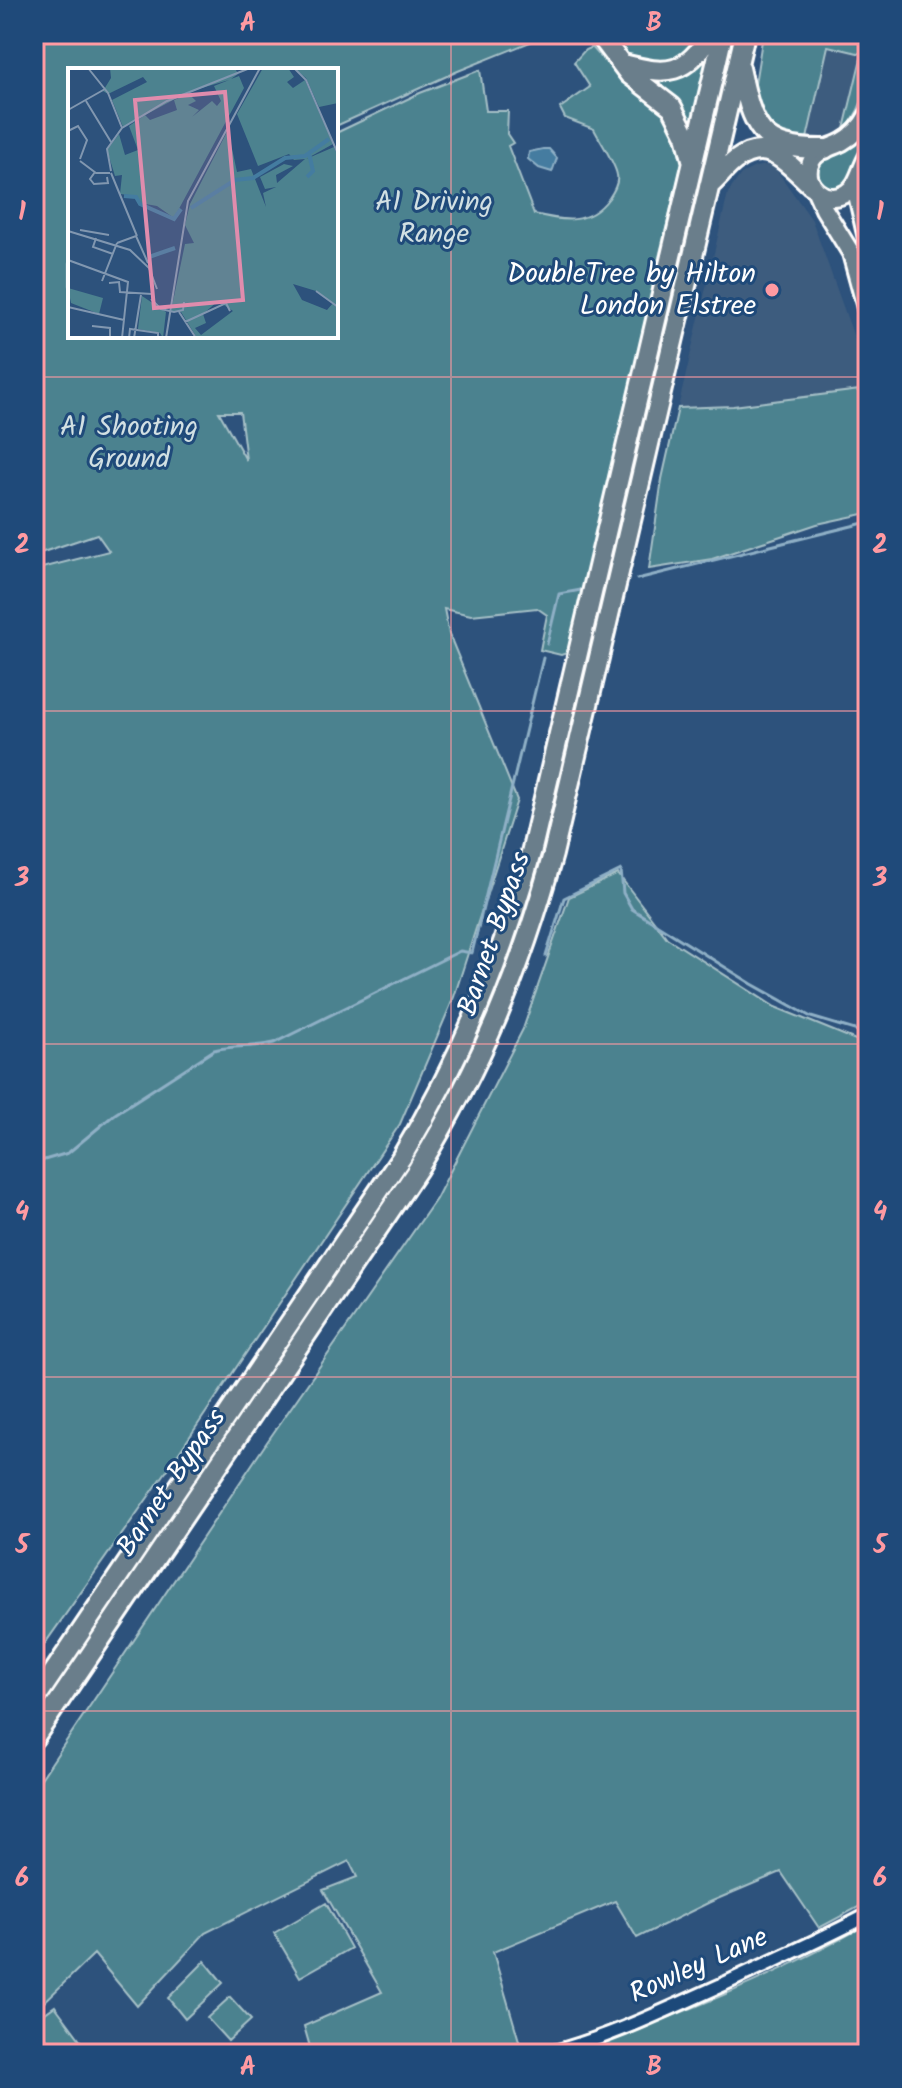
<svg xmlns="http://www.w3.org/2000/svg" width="902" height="2088" font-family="Kalam,sans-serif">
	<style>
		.built { fill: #3d5c7e }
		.green { fill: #4c828f; stroke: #a6c0c7; stroke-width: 2; fill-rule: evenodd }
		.water { fill: #447ca0; stroke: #8fb0c6; stroke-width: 2 }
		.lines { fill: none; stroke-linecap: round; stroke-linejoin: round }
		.stream { stroke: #8fb0c6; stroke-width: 3 }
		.tertiary-casing { stroke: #fff; stroke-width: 18 }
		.primary-casing { stroke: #fff; stroke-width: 22 }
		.trunk-casing { stroke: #fff; stroke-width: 24 }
		.tertiary { stroke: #1f4a7a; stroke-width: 12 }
		.primary { stroke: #6b7e8b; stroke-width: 16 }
		.trunk { stroke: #6b7e8b; stroke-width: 18 }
		.grid { fill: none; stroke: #ff9aa2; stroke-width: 2; stroke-opacity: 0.55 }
		.poi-dot { fill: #ff9aa2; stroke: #1f4a7a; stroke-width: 3 }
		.labels { text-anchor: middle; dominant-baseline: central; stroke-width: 6; stroke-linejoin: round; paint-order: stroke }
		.park-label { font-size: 28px; fill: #d2e0e3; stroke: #1f4a7a }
		.poi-label { font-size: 28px; fill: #fff; stroke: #1f4a7a; text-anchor: end }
		.street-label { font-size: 28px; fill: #fff; stroke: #1f4a7a }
		.inset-river { fill: none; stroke: #447ca0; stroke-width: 4 }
		.inset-road { fill: none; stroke: #8197b0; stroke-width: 2 }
		.view { fill: #e08cad; fill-opacity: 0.15; stroke: #e08cad; stroke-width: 4 }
		.inset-edge { fill: none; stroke: #fff; stroke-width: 4 }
		.neatline { fill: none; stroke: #ff9aa2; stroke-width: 3 }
		.grid-label { font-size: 26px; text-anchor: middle; font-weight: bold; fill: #ff9aa2 }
	</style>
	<rect width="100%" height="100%" fill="#2d527c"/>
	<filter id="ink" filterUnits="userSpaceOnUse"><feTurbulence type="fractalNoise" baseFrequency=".0125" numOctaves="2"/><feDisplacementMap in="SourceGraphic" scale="16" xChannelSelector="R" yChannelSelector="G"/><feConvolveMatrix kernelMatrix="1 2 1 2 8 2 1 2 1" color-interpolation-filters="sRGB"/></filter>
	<g filter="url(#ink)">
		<path class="built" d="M828,45L863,54L843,133L806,143Z
			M772,164L812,220L868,376V389L733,406L678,408L728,193L741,174L755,167Z"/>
		<path class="green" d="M34,34H550L458,71L336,126V70H70V336H336V133L420,93L480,70L486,111H508L507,134L513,143L508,146L534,214C564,221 588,226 609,198C613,192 619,183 617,175C615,163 600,141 594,129L565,118L560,108L590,87L574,62L585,50L592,47L606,63L674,115L684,155L660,253L573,651L561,655L540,650L547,615L537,608L471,615L444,609L449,634L517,800L454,997L400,1124L168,1469L34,1659V570L109,551L97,534L34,555ZM219,412H240L246,460Z
			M605,34H707L671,66L627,59Z
			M731,34H736L715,126L710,125Z
			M763,34H865C875,70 866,105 843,133L862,54L828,46L806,143L769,130L753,96Z
			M714,38L690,133L640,78L650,76Z
			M868,128V147L849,180L843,187L830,191L819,185L815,168L817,163Z
			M868,389V513L817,524L712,559L649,569L662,479L678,408L733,406Z
			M618,874L667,938L775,1007L868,1045V1902L819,1928L781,1872L710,1902L637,1938L615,1901L493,1952L522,2051L509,2054H312L304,2026L382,1992L323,1890L357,1877L349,1861L205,1933L137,2006L94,1954L34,2012V1789L267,1442L436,1199L523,1029L569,897Z
			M326,1903L351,1948L300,1977L274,1933Z
			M868,1924V2054H569C671,2019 774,1978 868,1924Z
			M205,1961L223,1983L185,2019L168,1998Z
			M230,1997L251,2020L228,2041L207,2018Z
			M55,2006L87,2049L81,2054H58L34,2021Z"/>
		<path class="water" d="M543,149H549L557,158L552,172L539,168L528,159L529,152Z"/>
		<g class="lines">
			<path class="stream" d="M637,579L868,522
				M547,644L559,594L581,590
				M546,956L564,898L621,870L623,893L632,909L752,984L811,1017L868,1034
				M34,1163L68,1153L115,1114L214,1050C234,1045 254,1048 274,1043L460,951L472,953L543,658"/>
			<g class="tertiary-casing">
				<path id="tertiary" d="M547,2054C609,2038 666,2010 724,1984C772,1961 821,1940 868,1915"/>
			</g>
			<g class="primary-casing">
				<path id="primary" d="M868,115C862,126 853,136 842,142C831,148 817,149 811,162C801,184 826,206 846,193C859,185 860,169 868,156
					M855,186L868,243
					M815,189L824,209L851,253L868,315"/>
			</g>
			<g class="trunk-casing">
				<path id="trunk" d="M599,34L629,74L672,107L686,135L692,159
					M623,64C670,76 683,75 712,34
					M740,68C753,127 758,150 825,149
					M709,186C719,178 726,167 736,160C768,136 789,165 811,185
					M34,1701L401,1158C462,1057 501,962 532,849L723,34
					M34,1738L418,1169C482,1064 520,973 553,854L745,34"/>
			</g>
			<use href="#tertiary" class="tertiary"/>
			<use href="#primary" class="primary"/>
			<use href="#trunk" class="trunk"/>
		</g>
	</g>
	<path class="grid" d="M451,34V2054M34,377H868M34,711H868M34,1044H868M34,1377H868M34,1711H868"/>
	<circle class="poi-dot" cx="772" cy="290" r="8"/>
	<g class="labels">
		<g class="park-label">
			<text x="434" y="202">A1 Driving<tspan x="434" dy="32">Range</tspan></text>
			<text x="129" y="427">A1 Shooting<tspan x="129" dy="32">Ground</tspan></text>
		</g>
		<g class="poi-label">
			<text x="756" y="274">DoubleTree by Hilton<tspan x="756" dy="32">London Elstree</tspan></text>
		</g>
		<g class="street-label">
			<text transform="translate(495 934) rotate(-71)">Barnet Bypass</text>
			<text transform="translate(172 1483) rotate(-56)">Barnet Bypass</text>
			<text transform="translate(699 1966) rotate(-24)">Rowley Lane</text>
		</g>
	</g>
	<g transform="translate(68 68)">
		<rect width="270" height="270" fill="#2d527c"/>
		<path d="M42,0H167L170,6L163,11L171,8L176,20L106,150L89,138L72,135L69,128L52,126L54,107L47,108L39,82L51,66L57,87L70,82L61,58L77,47L82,52L109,42L106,32L121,26L128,33L120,37L131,42L124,49L144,33L149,38L153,33L146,18L161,12L120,24L55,59L44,32L79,14L75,9L40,26L35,23L43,10ZM195,0H220L226,9L219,14L225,20L237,12L265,76L238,91L266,79L270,89V270H129L113,244L103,243L117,176L126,175L117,157L122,136L160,62L169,104L183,101L198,139L195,125L208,119L197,121L192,109L216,96L225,98L208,107L209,115L237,91L226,92L221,86L190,98L169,46ZM225,216L248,223L265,235L259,242L234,232ZM150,233L165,243L133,267L127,260L138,255L135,246ZM226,0H270V35L251,39L238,10ZM0,220L35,230L31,246L3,235ZM74,228L98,244L95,270L92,265L70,261Z" fill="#4c828f" fill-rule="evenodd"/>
		<path class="inset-river" d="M239,109L245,103L241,85M56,128L68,129L72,136L106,151L113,141M123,140L167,112L185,110L217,90L237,88L261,71M81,189L107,180"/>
		<path class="inset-road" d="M20,0L40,25L54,60M226,0L238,12L270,86M18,33L43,74M0,42L37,21M0,63L10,58L19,72L12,91M12,93L28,105H42M43,103L39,81L54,60L99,33L182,0M27,104L22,111L26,116L40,115L39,109M43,105L69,168M12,162L41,167M0,163L62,182L81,200L89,221M28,170L25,179L45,186M49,175L68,168L80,195M0,192L60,214L54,270M34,213L49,175M41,215L51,214L52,224L84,226M248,223L270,239M83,231L93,241L106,244L115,242L116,234M0,239L56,252M111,244L128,270M117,254L158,235L162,243M24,258L42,260V270M61,270L62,261L90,265V270M66,270L73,227M98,270L120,133L192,0"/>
		<path class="view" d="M157,24L175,232L86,240L67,32Z"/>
		<rect width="270" height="270" class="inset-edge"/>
	</g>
	<rect width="902" height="2088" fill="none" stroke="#1f4a7a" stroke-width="88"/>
	<rect x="44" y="44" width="814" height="2000" class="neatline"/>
	<g class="grid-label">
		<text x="248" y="31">A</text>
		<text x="654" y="31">B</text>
		<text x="22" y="220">1</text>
		<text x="880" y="220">1</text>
		<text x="22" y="553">2</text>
		<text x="880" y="553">2</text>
		<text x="22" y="886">3</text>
		<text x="880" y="886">3</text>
		<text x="22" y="1220">4</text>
		<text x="880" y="1220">4</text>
		<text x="22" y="1553">5</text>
		<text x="880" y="1553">5</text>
		<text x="22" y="1886">6</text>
		<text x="880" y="1886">6</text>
		<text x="248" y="2075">A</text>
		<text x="654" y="2075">B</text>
	</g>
</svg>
